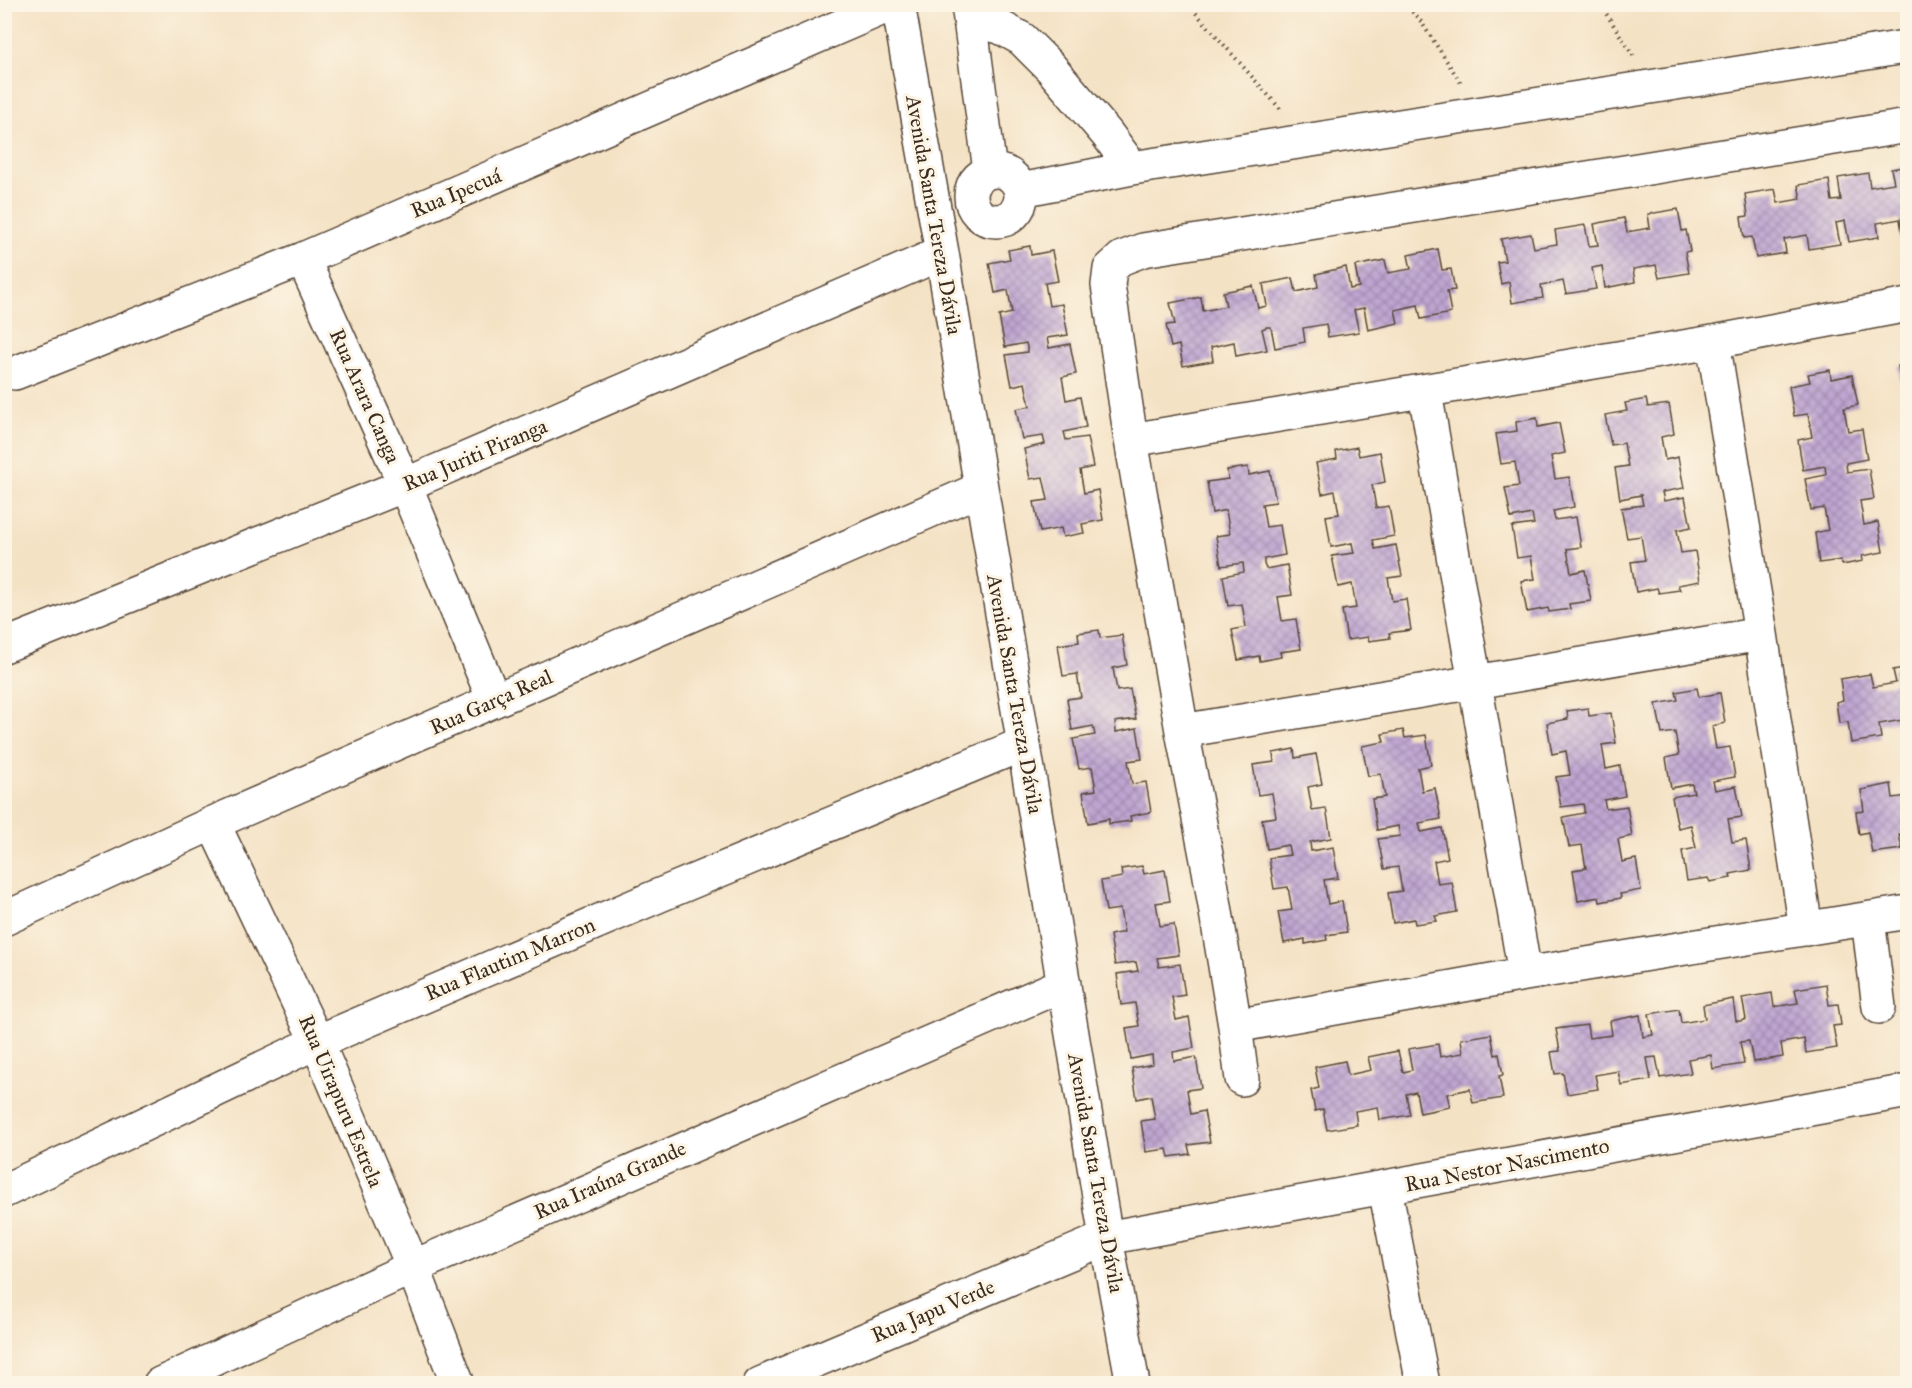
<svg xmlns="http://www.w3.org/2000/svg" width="1912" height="1388" font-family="'IM FELL Great Primer',serif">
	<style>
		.building { fill: url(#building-cross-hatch) }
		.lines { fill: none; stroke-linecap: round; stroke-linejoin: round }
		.minor-casing { stroke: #574637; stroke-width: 36 }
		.path { stroke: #574637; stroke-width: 4; stroke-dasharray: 1.5 4.5; stroke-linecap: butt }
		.minor { stroke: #fff; stroke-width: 33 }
		.labels { text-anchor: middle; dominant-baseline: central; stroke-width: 6; stroke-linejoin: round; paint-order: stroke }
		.street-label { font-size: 21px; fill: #3b2a1e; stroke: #fcf5e5 }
	</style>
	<defs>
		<pattern id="building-cross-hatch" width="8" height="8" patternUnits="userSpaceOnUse" patternTransform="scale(1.5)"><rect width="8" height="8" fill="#bfa6d2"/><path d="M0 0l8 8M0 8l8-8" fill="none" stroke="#9c87aa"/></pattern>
	</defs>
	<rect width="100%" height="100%" fill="#fcf5e5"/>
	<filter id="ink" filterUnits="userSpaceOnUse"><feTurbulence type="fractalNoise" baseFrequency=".0167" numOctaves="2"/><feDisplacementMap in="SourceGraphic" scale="12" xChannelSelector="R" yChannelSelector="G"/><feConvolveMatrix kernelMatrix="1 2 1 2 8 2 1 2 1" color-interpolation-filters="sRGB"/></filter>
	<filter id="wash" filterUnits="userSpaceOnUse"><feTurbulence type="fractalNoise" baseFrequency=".008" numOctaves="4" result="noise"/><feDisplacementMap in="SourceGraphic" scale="24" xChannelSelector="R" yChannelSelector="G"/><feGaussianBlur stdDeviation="1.35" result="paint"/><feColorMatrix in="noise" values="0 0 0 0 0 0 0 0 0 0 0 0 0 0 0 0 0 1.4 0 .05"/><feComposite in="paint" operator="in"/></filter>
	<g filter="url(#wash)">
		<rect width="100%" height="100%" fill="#f4e2c5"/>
		<g id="blocks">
			<path class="building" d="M1908,166V232L1902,233L1900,219L1877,223L1879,237L1849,242L1845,221L1836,223L1840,244L1809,249L1807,235L1784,239L1786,253L1756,258L1752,237L1744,238L1741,217L1748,216L1745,194L1775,189L1778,203L1801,199L1798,185L1829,180L1832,201L1841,200L1838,178L1868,173L1870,187L1894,183L1891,169Z
				M1678,209L1682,231L1686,230L1690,251L1685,252L1689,273L1659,278L1656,265L1633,269L1635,282L1605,288L1602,266L1592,268L1596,289L1566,294L1563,281L1541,285L1543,298L1512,303L1509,282L1501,284L1497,262L1505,261L1501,239L1531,234L1534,248L1557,244L1555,230L1585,225L1589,246L1598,245L1594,224L1624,218L1627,232L1650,228L1648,214Z
				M1030,246L1031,255L1052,251L1058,281L1045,283L1049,306L1062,304L1068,335L1047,338L1049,348L1070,344L1076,374L1062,377L1066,400L1080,397L1086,427L1064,432L1066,440L1087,437L1093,467L1080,470L1084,493L1098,490L1103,520L1082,524L1084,533L1063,537L1061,528L1040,532L1034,502L1048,500L1043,477L1030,479L1024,449L1045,444L1043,436L1022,439L1016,409L1030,406L1025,383L1012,386L1006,355L1027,352V347L1026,343L1005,347L999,316L1012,313L1008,290L995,293L989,263L1010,259L1008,250Z
				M1438,249L1442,270L1451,269L1455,290L1447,291L1451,313L1421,319L1418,305L1395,310L1398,323L1368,330L1364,308L1354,310L1359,332L1328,337L1326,324L1303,328L1305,342L1275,348L1271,327H1267L1262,329L1267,350L1236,356L1234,342L1211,347L1213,361L1183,366L1179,345L1171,347L1166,325L1175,324L1170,303L1201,297L1203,311L1226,306L1223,292L1253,286L1258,308L1267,306L1263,284L1293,278L1296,292L1318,287L1316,274L1346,267L1350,289L1359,287L1355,266L1385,260L1388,273L1411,269L1408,255Z
				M1908,365V396L1904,397L1898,366Z
				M1830,370L1831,379L1852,375L1858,405L1844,408L1848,431L1862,429L1867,459L1846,463L1847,472L1869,469L1874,499L1860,501L1864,525L1878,522L1883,552L1862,556L1863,561L1842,565L1841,560L1819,563L1815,533L1828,530L1824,508L1811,510L1805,479L1826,475L1825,466L1803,470L1798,440L1812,437L1808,414L1794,416L1789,386L1810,382L1808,374Z
				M1646,399L1648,407L1669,404L1674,434L1661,437L1665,460L1678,457L1684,488L1662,492L1664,501L1685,497L1691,527L1677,530L1681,553L1695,551L1700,581L1678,585L1680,590L1659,593L1657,588L1636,592L1631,562L1645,560L1641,536L1627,538L1621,508L1643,505L1641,495L1620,499L1615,468L1628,466L1624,443L1611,445L1605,415L1627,411L1625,403Z
				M1537,418L1538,427L1559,423L1565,453L1551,456L1555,479L1569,477L1574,507L1553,511L1555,520L1576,517L1581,547L1567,549L1571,573L1585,570L1591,601L1569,604L1570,609L1549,612L1548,608L1527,612L1521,581L1535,579L1531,556L1517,558L1512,527L1534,524L1532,514L1511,518L1505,488L1519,486L1515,462L1501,464L1496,434L1517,431L1516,422Z
				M1357,447L1359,456L1380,452L1385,482L1372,485L1376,508L1389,506L1394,536L1373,540L1374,544L1375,549L1396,545L1402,576L1388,578L1392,601L1406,599L1411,630L1389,633L1390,638L1369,641L1368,637L1347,640L1342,610L1356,608L1352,584L1338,587L1332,556L1354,553L1352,543L1331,547L1326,516L1339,514L1335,491L1322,494L1316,463L1337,459L1336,451Z
				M1248,467L1249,475L1270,471L1276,502L1262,504L1266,527L1280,525L1285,555L1264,559V564L1266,569L1287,565L1292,595L1278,597L1282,621L1296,619L1301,649L1280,652L1281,657L1260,661L1259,656L1238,660L1232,630L1246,627L1242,604L1228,606L1223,576L1244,572L1243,563L1221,566L1216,536L1230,534L1226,510L1212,513L1207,482L1228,479L1227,470Z
				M1099,630L1100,638L1122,635L1127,665L1113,668L1117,691L1130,689L1136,719L1115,722L1116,732L1137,728L1142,759L1128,761L1132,784L1146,782L1151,812L1130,816L1131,821L1109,824V819L1088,823L1083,792L1096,790L1092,767L1079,769L1073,739L1095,735L1093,726L1072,730L1067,699L1081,697L1077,674L1063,676L1058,645L1079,642L1078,633Z
				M1908,667V733L1904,734L1902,720L1879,724L1881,738L1851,743L1848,722L1839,723L1836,702L1843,700L1840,679L1870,674L1873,687L1896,683L1893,670Z
				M1697,688L1699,697L1720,693L1725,723L1712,726L1716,749L1730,747L1735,777L1713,781L1715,790L1736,786L1742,817L1728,819L1732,842L1746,840L1751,870L1730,874L1731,878L1710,882L1708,878L1687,881L1682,851L1696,848L1691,825L1678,828L1672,797L1694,793L1693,789L1692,784L1671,788L1666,758L1679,755L1675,732L1662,734L1656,704L1678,700L1676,692Z
				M1588,708L1589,716L1611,713L1616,743L1602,745L1606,769L1620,766L1625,796L1604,800L1606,809L1627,806L1632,836L1618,839L1622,862L1636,859L1641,890L1620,894L1621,898L1600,902L1599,897L1578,901L1573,870L1586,868L1582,845L1569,847L1563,817L1584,813V808L1583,804L1561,807L1556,777L1570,775L1566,751L1552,754L1547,723L1568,719L1567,711Z
				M1403,730L1405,738L1426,735L1431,765L1418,768L1422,791L1435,788L1441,819L1419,823L1420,827L1421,832L1442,828L1448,858L1434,861L1438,884L1452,882L1457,912L1435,916L1437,921L1415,924L1414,919L1393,923L1388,893L1402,891L1398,867L1384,869L1378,839L1400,836L1398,826L1377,830L1372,799L1385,797L1381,774L1368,776L1362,746L1384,742L1382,734Z
				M1294,749L1295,758L1316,754L1322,784L1308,787L1312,810L1326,808L1331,838L1310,842L1311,851L1333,847L1338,878L1324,880L1328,904L1342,901L1347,932L1326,935L1327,940L1305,944V939L1284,943L1278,912L1292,910L1288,887L1274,889L1269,858L1290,855L1288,845L1267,849L1262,819L1276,817L1272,793L1258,795L1253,765L1274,762L1273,753Z
				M1891,784L1893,798L1908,796V833L1899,835L1902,849L1872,853L1868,832L1859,834L1856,812L1864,811L1861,790Z
				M1142,866L1144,874L1165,870L1170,901L1156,903L1160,926L1174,924L1179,955L1157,958L1159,967L1180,964L1185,995L1172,997L1176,1020L1189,1017L1194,1048L1173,1052L1174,1061L1196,1057L1201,1088L1187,1090L1191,1114L1204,1111L1210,1142L1188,1145L1190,1154L1169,1157L1167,1149L1146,1152L1141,1121L1155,1119L1151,1096L1137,1099L1132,1068L1153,1064L1152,1055L1131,1059L1126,1028L1139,1026L1135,1003L1121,1005L1117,974L1138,971L1136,962L1115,965L1110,935L1124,932L1120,909L1106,911L1101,881L1122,877L1121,869Z
				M1826,984L1829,1005L1838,1004L1841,1025L1833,1026L1837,1048L1806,1053L1804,1039L1781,1043L1783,1057L1753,1062L1749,1041L1740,1042L1744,1064L1713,1069L1711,1055L1688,1059L1691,1073L1660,1078L1656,1057L1647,1058L1651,1080L1621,1085L1618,1071L1595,1075L1598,1089L1567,1094L1563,1073L1555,1074L1551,1052L1560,1051L1556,1029L1587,1025L1589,1038L1612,1035L1610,1021L1640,1015L1643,1037L1653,1035L1649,1014L1679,1009L1681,1023L1705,1019L1703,1005L1733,999L1736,1021H1741L1746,1019L1742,998L1772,993L1774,1007L1798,1003L1795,989Z
				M1491,1034L1495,1055L1499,1054L1503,1075L1499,1076L1503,1098L1473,1103L1470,1089L1447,1094L1450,1107L1420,1113L1416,1092L1406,1094L1410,1115L1380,1120L1378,1107L1355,1111L1357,1125L1327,1130L1323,1109L1315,1111L1311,1090L1319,1088L1315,1067L1345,1061L1348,1075L1371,1070L1368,1057L1398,1051L1403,1072L1412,1070L1408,1049L1438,1044L1440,1057L1463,1053L1461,1039Z"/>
		</g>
	</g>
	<g filter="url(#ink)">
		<use href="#blocks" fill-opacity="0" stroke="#574637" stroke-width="1.5"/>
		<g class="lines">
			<g class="minor-casing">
				<path id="minor" d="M898,4L942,253L1106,1238L1133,1384
					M968,4L990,171
					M970,19L1000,27L1022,39L1051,68L1107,134L1132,168
					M1908,126L1143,250L1122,258L1110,269L1108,285L1131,440L1182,731L1209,870L1235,1026L1525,974L1908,912
					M971 196a25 25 0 1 1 50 0a25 25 0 1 1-50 0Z
					M1021,190L1132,168L1905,47
					M303,259L405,485L494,700
					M1713,342L1761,634L1806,929
					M15,373L303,259L892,4
					M1425,392L1525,974
					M1131,440L1713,342L1908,305
					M4,646L405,485L942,253
					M1182,731L1761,634
					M213,823L317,1042L413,1267L458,1384
					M4,919L213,823L980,489
					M1868,919L1879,1007
					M1235,1026L1242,1079
					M1385,1188L1423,1384
					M4,1191L317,1042L660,895L1023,744
					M160,1384L413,1267L1064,984
					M760,1384L1106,1238L1908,1091"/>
			</g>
			<path class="path" d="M1188,4L1283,112
				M1403,4L1418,17L1461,83
				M1600,4L1634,57"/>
			<use href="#minor" class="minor"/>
		</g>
	</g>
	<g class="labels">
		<g class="street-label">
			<text transform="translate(456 193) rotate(-23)">Rua Ipecuá</text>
			<text transform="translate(934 215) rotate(80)">Avenida Santa Tereza Dávila</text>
			<text transform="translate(365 396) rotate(66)">Rua Arara Canga</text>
			<text transform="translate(475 455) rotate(-23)">Rua Juriti Piranga</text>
			<text transform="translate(1015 694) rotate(80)">Avenida Santa Tereza Dávila</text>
			<text transform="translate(491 702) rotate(-24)">Rua Garça Real</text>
			<text transform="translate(510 959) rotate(-23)">Rua Flautim Marron</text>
			<text transform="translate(341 1101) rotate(67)">Rua Uirapuru Estrela</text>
			<text transform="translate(1507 1165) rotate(-11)">Rua Nestor Nascimento</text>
			<text transform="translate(1096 1173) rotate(80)">Avenida Santa Tereza Dávila</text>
			<text transform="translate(610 1180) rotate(-24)">Rua Iraúna Grande</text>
			<text transform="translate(933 1311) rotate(-23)">Rua Japu Verde</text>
		</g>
	</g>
	<rect width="1912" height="1388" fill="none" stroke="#fcf5e5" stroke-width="24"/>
</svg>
